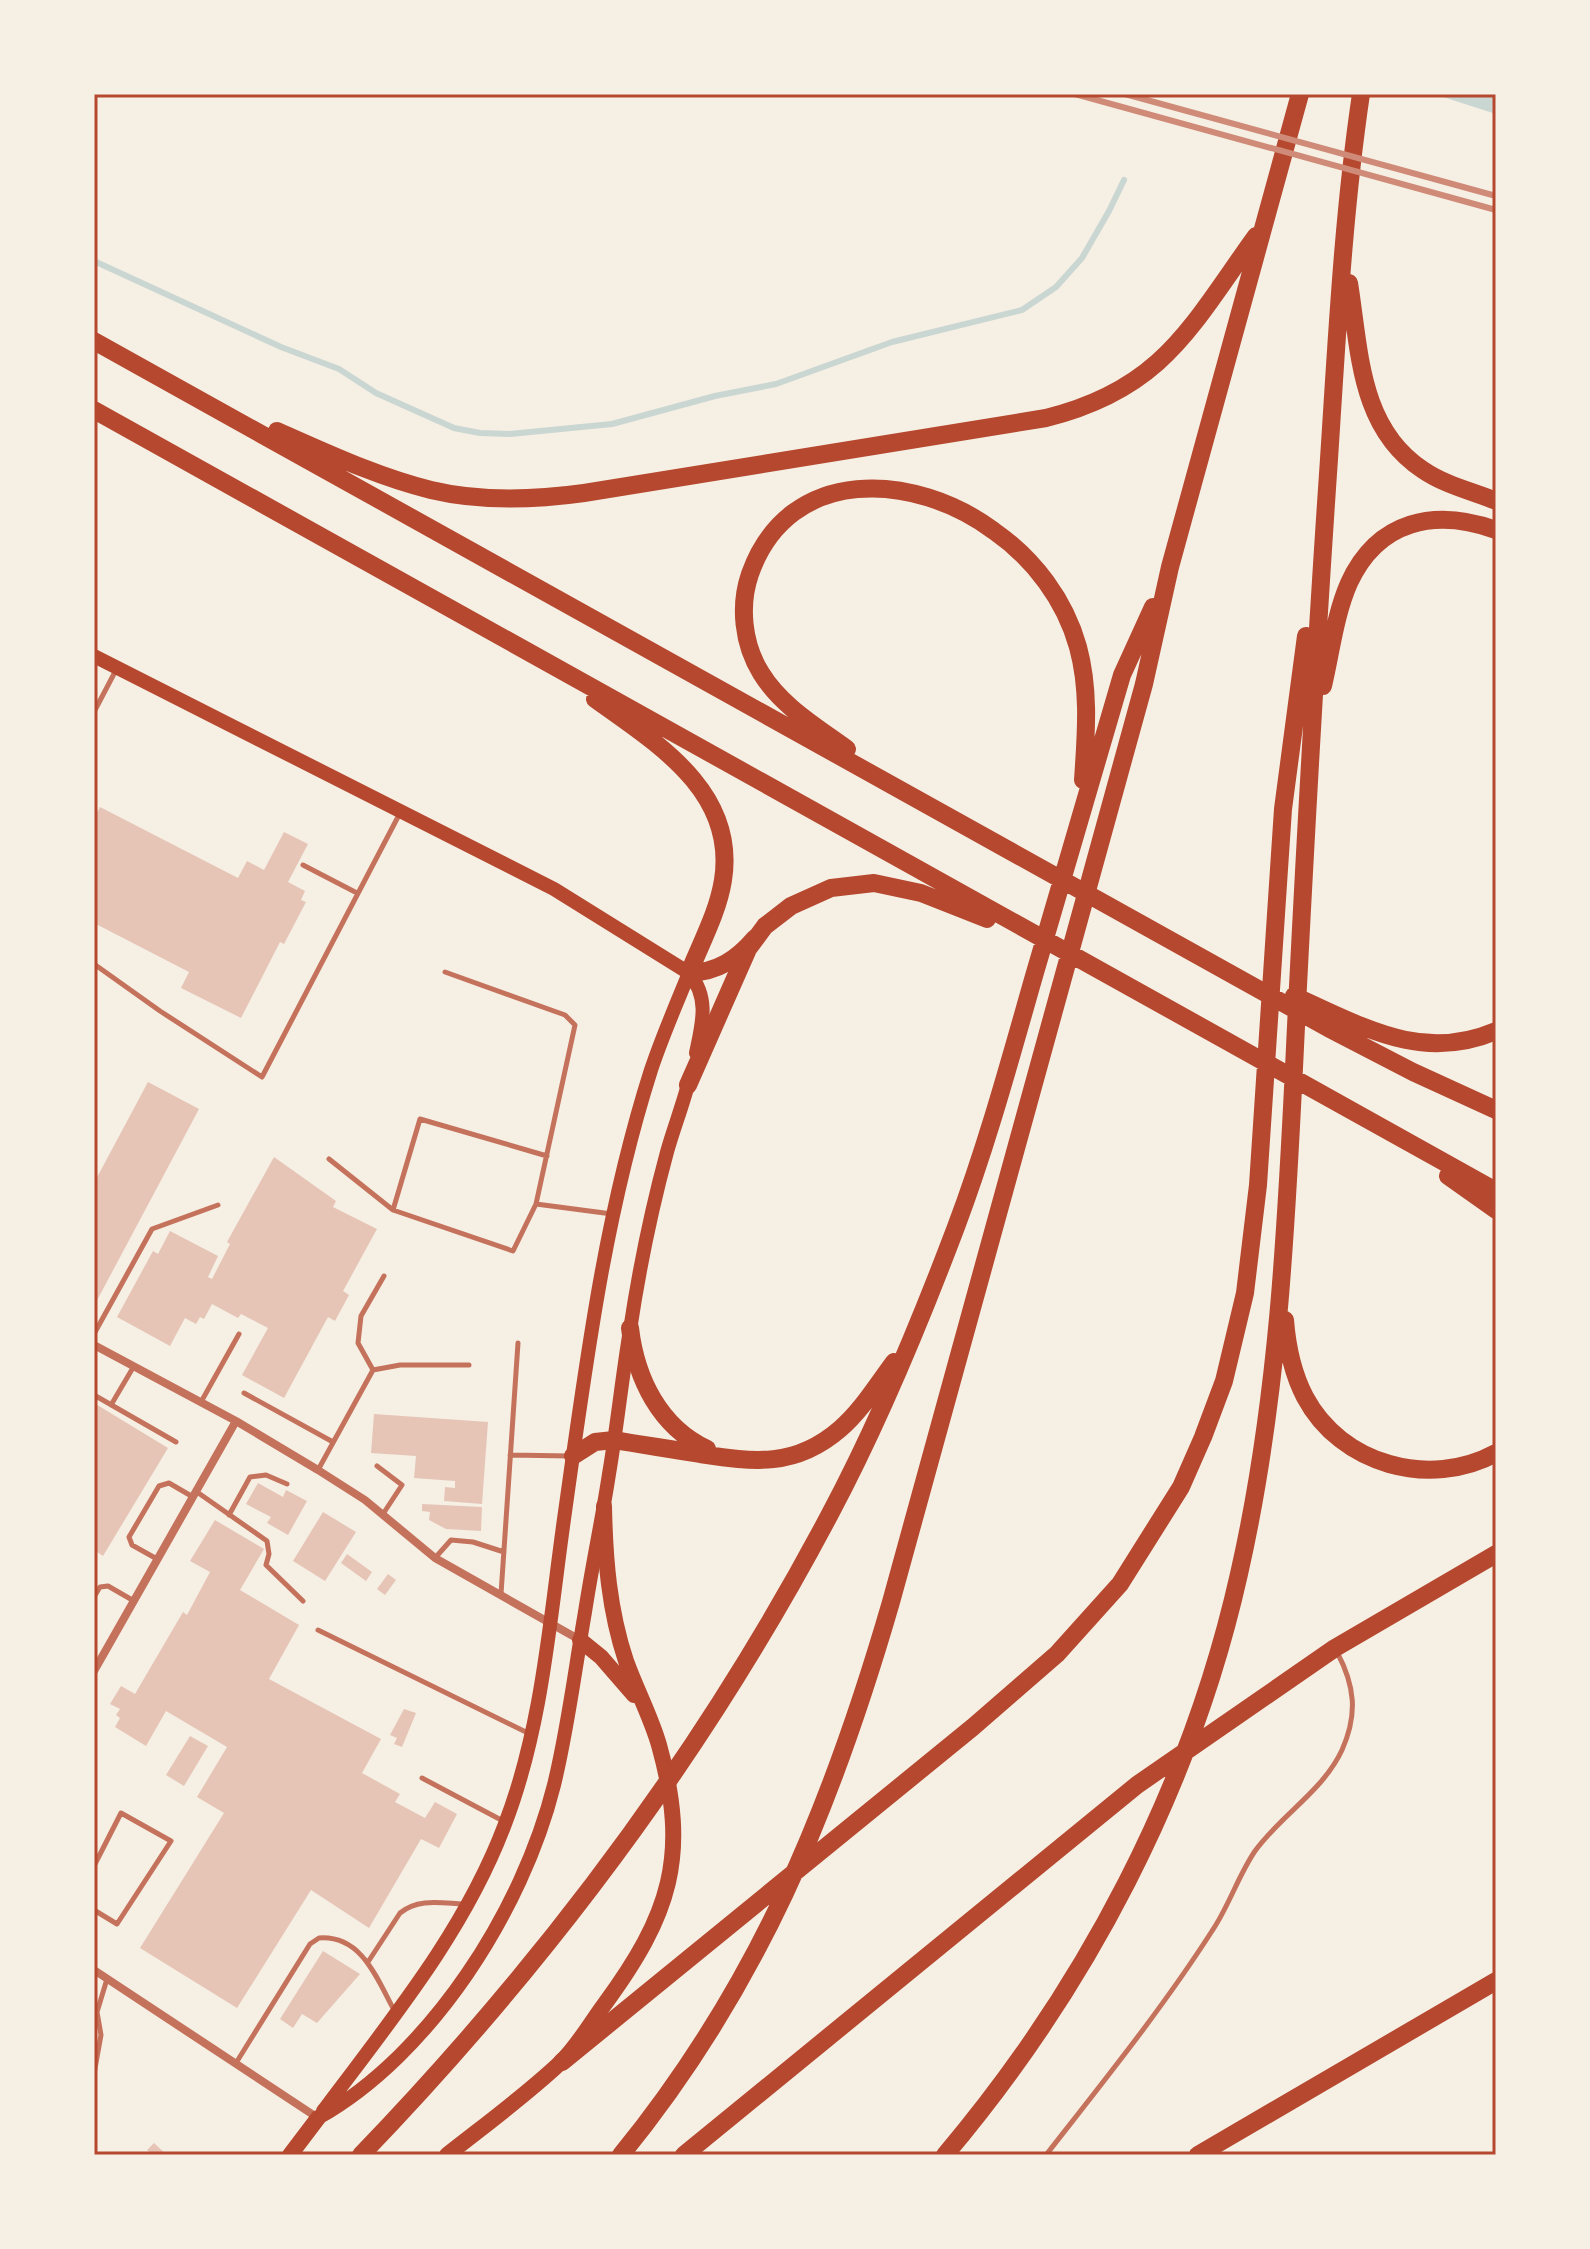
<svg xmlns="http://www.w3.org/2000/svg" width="1590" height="2249" font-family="Rubik,sans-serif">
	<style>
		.water { fill: #c9d6d2 }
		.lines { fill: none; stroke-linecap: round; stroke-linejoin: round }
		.stream { stroke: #c9d6d2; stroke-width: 6 }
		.building { fill: #e6c5b7 }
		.service { stroke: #c5725c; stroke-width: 5 }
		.minor { stroke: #c5725c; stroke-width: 8 }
		.secondary { stroke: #b5482f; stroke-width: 14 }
		.primary { stroke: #b5482f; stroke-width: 16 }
		.motorway { stroke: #b5482f; stroke-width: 18 }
		.rail { stroke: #cf8b77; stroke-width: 6 }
		.neatline { fill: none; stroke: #b5482f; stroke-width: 3 }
	</style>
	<rect width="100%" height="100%" fill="#f6efe4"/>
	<path class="water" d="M1434,94H1496V114Z"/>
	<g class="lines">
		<path class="stream" d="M94,261L281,347L339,369L376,393L454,428L480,433L510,434L612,424L715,396L776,384L892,342L1022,310L1056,287L1082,258L1109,211L1124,180"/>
	</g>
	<path class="building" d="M100,807L238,878L247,861L264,870L284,832L308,844L288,882L305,891L301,900L306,902L284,944L280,942L241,1018L181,988L189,972L94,923V818Z
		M148,1082L199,1109L94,1306V1183Z
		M274,1157L336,1201L333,1207L377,1229L343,1291L349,1295L335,1321L328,1317L284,1398L242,1375L268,1328L241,1314L238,1318L212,1304L204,1319L200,1317L196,1324L185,1318L170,1346L117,1317L153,1251L158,1254L170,1231L218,1256L208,1277L212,1279L230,1244L227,1242Z
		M94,1403L168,1448L103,1556L94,1550Z
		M374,1414L488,1422L482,1504L444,1501L445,1487L455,1488V1481L414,1478L416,1456L371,1453Z
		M258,1483L283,1497L286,1490L307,1501L288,1535L267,1523L271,1517L246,1504Z
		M422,1504L482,1507L481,1531L446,1529L429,1520L430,1512L422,1511Z
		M323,1512L356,1532L325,1581L293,1561Z
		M215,1520L264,1549L240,1590L299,1625L269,1679L381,1739L362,1773L400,1794L395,1802L425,1818L435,1802L457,1814L439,1848L421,1839L369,1928L311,1890L237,2008L140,1948L224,1813L197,1797L227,1747L166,1711L146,1746L115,1727L120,1718L116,1715L120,1709L110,1704L121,1686L135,1694L183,1612L187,1615L210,1572L190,1561Z
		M347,1554L372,1572L366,1581L341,1563Z
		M388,1574L396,1580L385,1595L377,1589Z
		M404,1709L416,1713L402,1747L394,1744L397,1738L390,1735Z
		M190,1736L208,1746L184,1786L166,1775Z
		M323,1951L360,1974L317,2023L302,2014L293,2028L280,2019Z
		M154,2143L167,2155H153L147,2150Z"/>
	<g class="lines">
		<path class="service" d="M94,712L116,670
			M303,865L357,893
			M94,964L160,1011L262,1077L400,813
			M445,972L565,1015L575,1025L536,1204
			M329,1159L393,1210L513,1251L536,1204L612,1214
			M393,1210L420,1119L547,1156
			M94,1334L152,1229L218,1205
			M373,1370L358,1343L361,1316L384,1276
			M244,1393L333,1442
			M94,1395L176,1442
			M201,1402L239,1334
			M111,1405L134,1366
			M510,1455L569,1456
			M377,1466L402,1485L383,1514
			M318,1470L373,1370L400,1365H469
			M197,1492L267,1541L269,1554L266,1565L303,1601
			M229,1515L250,1477L266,1475L287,1484
			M435,1558L451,1540L473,1542L504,1552
			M157,1559L132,1545L129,1537L159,1486L169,1483L193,1497
			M501,1594L518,1343
			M94,1597L100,1587L108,1586L134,1601
			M318,1630L530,1734
			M422,1778L505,1822
			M94,1866L121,1813L171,1841L117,1924L94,1910
			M368,1962L400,1913C418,1898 441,1903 463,1904
			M236,2063L310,1944L319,1938C362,1935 377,1979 394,2010
			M94,2074L101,2035L97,2012L107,1979
			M1046,2155C1103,2082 1162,2009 1212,1931C1229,1906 1238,1876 1255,1851C1281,1815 1323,1791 1342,1750C1358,1714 1355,1686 1337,1652"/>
		<path class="minor" d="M94,1345L236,1421L318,1470L365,1500L435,1558L580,1640
			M94,1671L236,1421
			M94,1970L318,2118"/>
		<path class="secondary" d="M94,656L554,889L689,973C710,998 702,1024 696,1053
			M323,2111C391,2020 465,1931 505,1824C543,1725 550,1616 565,1512C586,1363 605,1214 651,1070C662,1037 676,1005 689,973
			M318,2118C432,2054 523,1909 554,1785C568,1728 575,1669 585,1612C592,1566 602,1520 609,1474C617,1427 622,1378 630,1330C639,1270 651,1211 667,1152C674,1127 684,1102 690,1077"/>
		<path class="primary" d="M580,1640L601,1657L634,1695
			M290,2155L318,2118
			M447,2155C485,2125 525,2096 560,2063C577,2047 590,2024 604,2005C670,1915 690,1856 659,1745C651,1717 636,1689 626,1661C609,1610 605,1559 604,1506"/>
		<path class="motorway" d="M1349,283C1360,351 1359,428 1423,470C1445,485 1471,491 1496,501
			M94,341L1328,1028L1413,1072L1496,1110
			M94,410L1496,1191
			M277,431C327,453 378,477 431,490C481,502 534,500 584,493L1046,418C1163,389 1191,326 1256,236
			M1323,686C1331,652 1335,615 1349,583C1378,520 1435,508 1496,530
			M595,699C656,743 737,791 723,880C718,912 701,943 689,973C718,972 737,959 755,938
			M847,749C817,727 781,706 761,673C743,644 739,606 750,574C789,464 915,472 994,531C1034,559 1065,600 1078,647C1090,691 1086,735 1083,780
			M1294,996C1362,1026 1421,1063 1496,1031
			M688,1085L748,949L765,926L791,906L831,888L874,883L921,893L987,919
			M1448,1176L1496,1210
			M1285,1320C1287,1346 1293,1374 1305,1397C1341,1465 1430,1489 1496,1453
			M630,1328C636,1379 660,1427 707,1449
			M573,1456L595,1442L614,1440C643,1445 671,1449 700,1454C754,1462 795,1468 840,1429C861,1411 877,1385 894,1362
			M562,2062L973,1727L1057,1654L1120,1584L1181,1487L1203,1437L1224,1381L1245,1293L1258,1185L1283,809L1306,636
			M361,2155C545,1964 706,1749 830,1514C879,1422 919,1325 956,1227C987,1145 1010,1060 1034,976C1063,876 1092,776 1122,675L1153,607
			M621,2155C758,1987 831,1809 891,1602L1144,684L1170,567L1300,94
			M684,2155L1137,1785L1335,1648L1496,1554
			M945,2155C1086,1988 1191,1788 1239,1574C1283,1381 1288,1182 1298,986C1307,810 1317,634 1329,459C1337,337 1343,215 1361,94
			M1198,2155L1496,1981"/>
		<path class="rail" d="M1075,94L1496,210
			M1125,94L1496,196"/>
	</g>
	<rect width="1590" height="2249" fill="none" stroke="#f6efe4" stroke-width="192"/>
	<rect x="96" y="96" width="1398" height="2057" class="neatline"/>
</svg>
